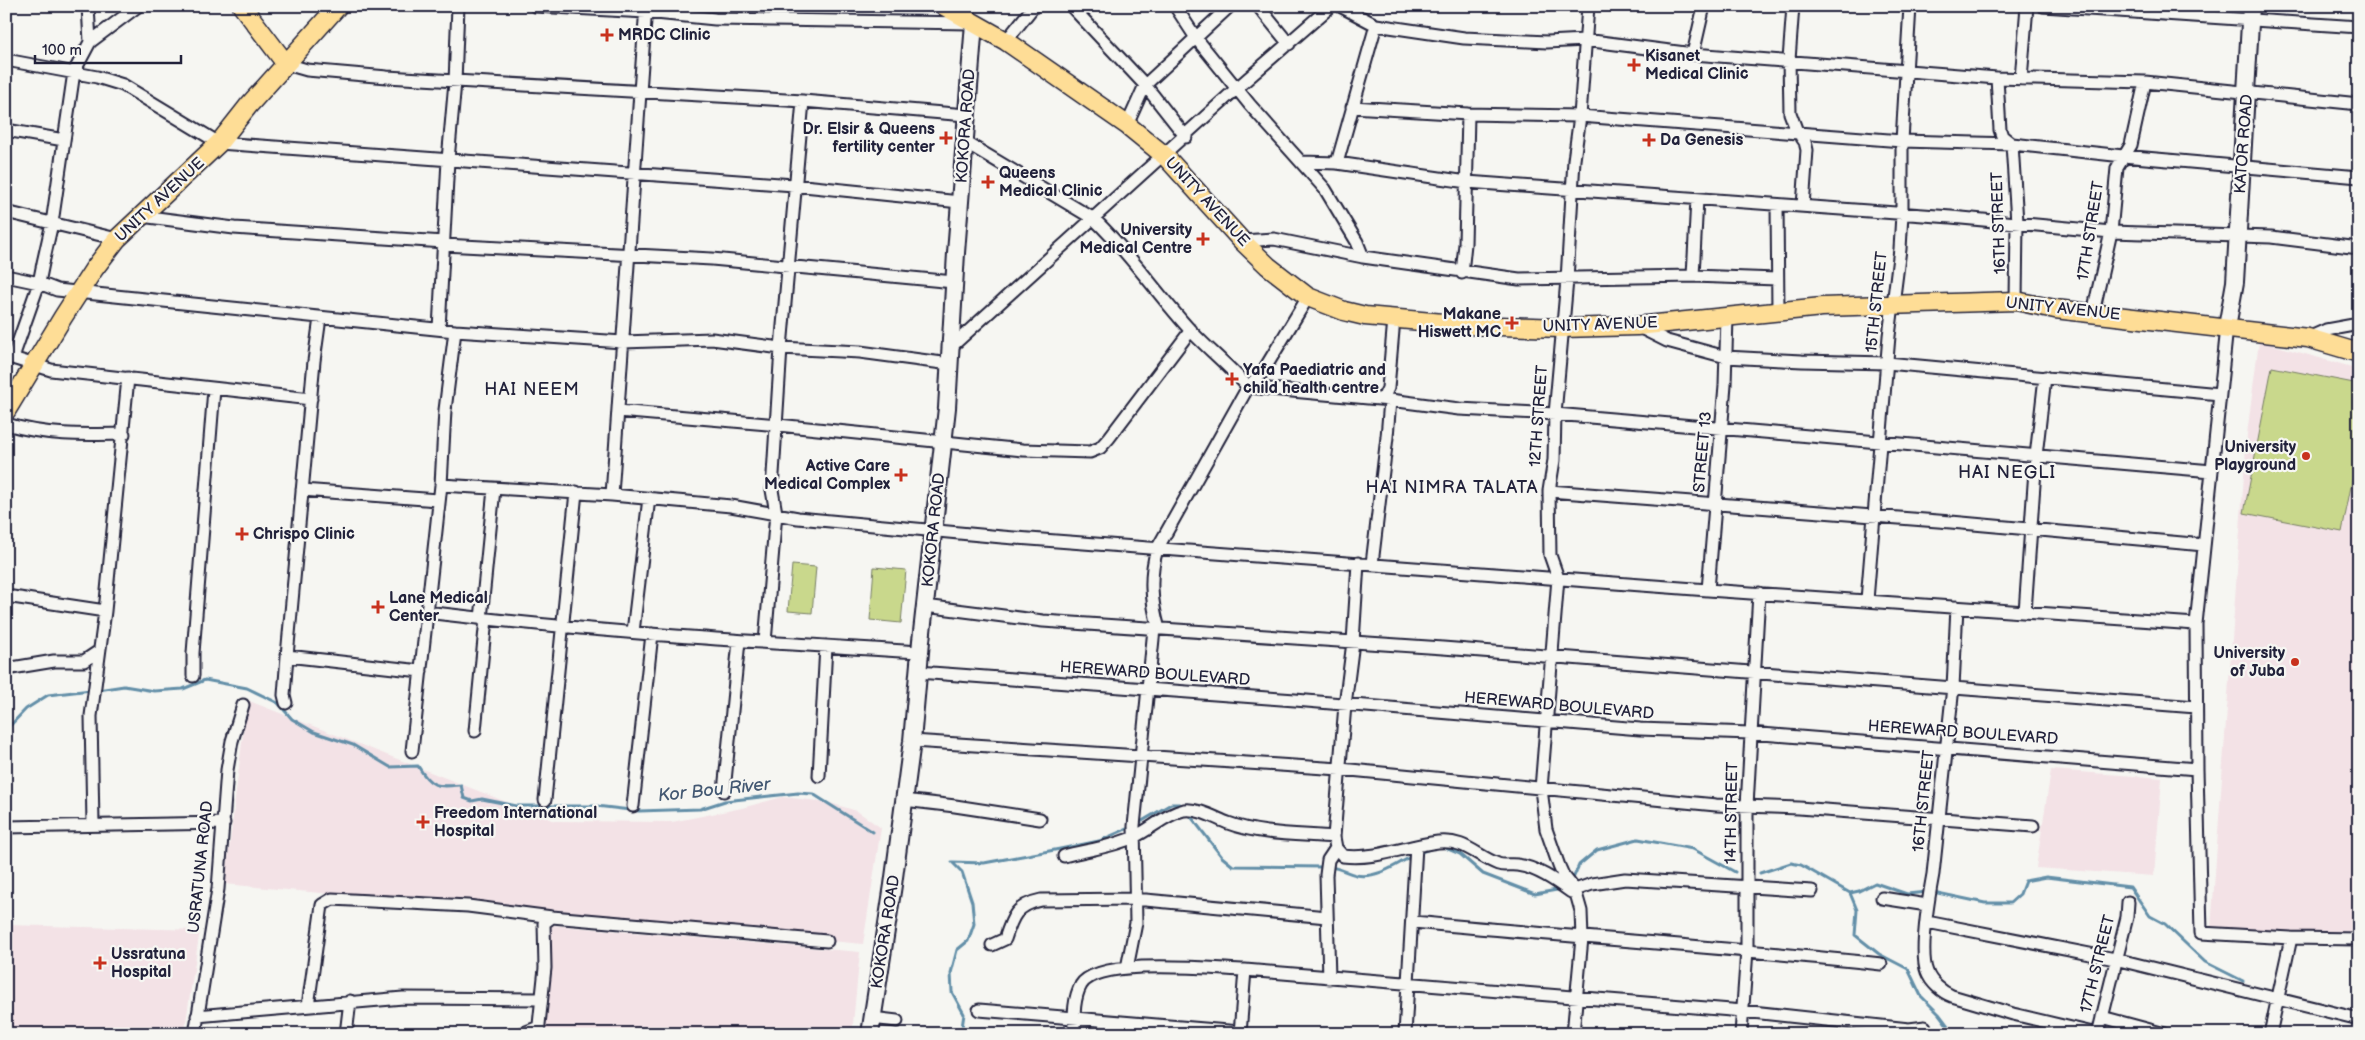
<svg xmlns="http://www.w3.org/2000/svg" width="2365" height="1040" font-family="'Balsamiq Sans',sans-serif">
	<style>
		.built { fill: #f3e2e6 }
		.green { fill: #c9d88c; stroke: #767d64 }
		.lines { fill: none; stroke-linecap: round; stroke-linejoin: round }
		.stream { stroke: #638fa8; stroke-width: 3 }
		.street-casing { stroke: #22223b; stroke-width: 15 }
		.secondary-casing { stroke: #22223b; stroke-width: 20 }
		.primary-casing { stroke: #22223b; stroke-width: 21 }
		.street { stroke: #f6f6f2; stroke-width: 11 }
		.secondary { stroke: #f6f6f2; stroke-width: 16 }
		.primary { stroke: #fedd96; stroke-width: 18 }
		.poi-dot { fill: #c8321e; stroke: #f6f6f2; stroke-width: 2 }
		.labels { text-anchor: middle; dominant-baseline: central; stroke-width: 4.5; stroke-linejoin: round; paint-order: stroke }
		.poi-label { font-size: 16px; font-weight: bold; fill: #22223b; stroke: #f6f6f2; text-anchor: start }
		.street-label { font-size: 16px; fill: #22223b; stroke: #f6f6f2 }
		.neighbourhood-label { font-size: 18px; letter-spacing: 1px; fill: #22223b; stroke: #f6f6f2 }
		.water-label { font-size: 18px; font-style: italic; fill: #435872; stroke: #f6f6f2 }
	</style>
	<rect width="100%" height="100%" fill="#f6f6f2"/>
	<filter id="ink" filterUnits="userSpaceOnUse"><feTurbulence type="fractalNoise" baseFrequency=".02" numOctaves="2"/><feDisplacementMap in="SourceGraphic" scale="10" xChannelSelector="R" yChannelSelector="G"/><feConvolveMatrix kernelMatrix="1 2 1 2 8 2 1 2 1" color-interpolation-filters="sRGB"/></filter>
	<g filter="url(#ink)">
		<path class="built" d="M2259,341L2359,369V932H2289L2211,928L2247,434Z
			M247,700L555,821L672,822L742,808L782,797L827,802L857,811L881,828L863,944L225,884Z
			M2051,770L2162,778L2154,876L2036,868Z
			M6,925L200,930L184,1034H6Z
			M550,925L860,952L852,1034H544Z"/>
		<path class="green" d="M2272,367L2359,384V446L2342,532L2244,513Z
			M792,565L816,567L812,613L788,611Z
			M874,567L906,570L901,623L870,620Z"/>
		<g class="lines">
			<path class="stream" d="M98,690L124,686L154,691L183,689L205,680L247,688L278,703L292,719L314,732L353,745L390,767L418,766C431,788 437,787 461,785L464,798L472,801L482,799L517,806H596L639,811L700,809L725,801L798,793L813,794L873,832
				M6,730L26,709L48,695L91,690
				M1189,814L1222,857L1233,866L1323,867
				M1137,824L1171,804H1180L1183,807
				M1441,846L1460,854L1483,874L1535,894L1562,889
				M1418,853L1433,848
				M952,862L984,863L1060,849L1099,841L1131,827
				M952,862L962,872L972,902L974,924L968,941L957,950L951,973L952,992L964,1014L961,1034
				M1330,867C1340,868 1347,873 1356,875C1376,879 1396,865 1412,856
				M1760,873L1791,863L1801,865L1850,893L1857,910L1855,935L1879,954L1908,969L1921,996L1939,1014L1954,1034
				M1572,881L1579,865L1597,850L1638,839L1693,849L1735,872
				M1933,892L1985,903H2010L2020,894L2025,881L2046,877L2130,887L2150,916L2165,924L2205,962L2243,981
				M1850,893L1859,891L1875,883L1907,894L1927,892"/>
			<g class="street-casing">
				<path id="street" d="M88,6L90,42
					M535,6L646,12L715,19L970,23
					M1071,6L1145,85L1186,137
					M1175,6L1196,38L1250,105L1325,189L1357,242L1363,257
					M1258,6L1289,44
					M1340,6L1376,25L1464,38L1547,42L1585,40L1693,54L1997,78L2145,82L2359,104
					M1793,6L1789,60L1790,113L1796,129L1805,142L1807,150L1803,206
					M2043,6L2359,27
					M1006,41L1034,6
					M1693,54L1704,6
					M6,60L97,77L123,85L219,143L794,185L960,202
					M286,64L307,70L387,77L803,101L966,115
					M1997,78L2000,130L2002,136L2012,144L2017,222L2016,301
					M2021,79L2027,6
					M1352,107L1468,114L1580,116L1902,141L2012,144L2123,156L2359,177
					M1127,125L1145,85L1230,6
					M6,130L64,140
					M965,142L1094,219C1130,253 1157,294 1190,330C1209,350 1230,367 1248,387L1390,400L1459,409L1555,414L2212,471
					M1302,162L1337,163L1467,182L1951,217L2111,232L2271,237L2359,248
					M1337,163L1376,25
					M1777,205L1778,311
					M6,212L117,239
					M141,216L234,228L444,242
					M1242,241L1274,239L1363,257L1519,279L1693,276L1777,279
					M444,245L712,259L954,282
					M1462,273L1465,244L1468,114
					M6,276L39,283L57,290L455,331L623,342L712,339L781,348L860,352L950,364
					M1693,276L1697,199
					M2093,313L2111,232L2117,168L2131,145L2145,82
					M1639,327L1667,341L1726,357L1802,361L1887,363L2220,394
					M2227,327L2196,624L2197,769L2201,933L2291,938L2359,939
					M439,329L448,160L455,82L458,6
					M2308,338L2326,330L2359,324
					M951,347L1237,88L1331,6
					M6,356L51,370L311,399
					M13,357L39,283L43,263L52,223L74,72L90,42L138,6
					M1383,399L1388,388L1394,319
					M618,411L778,425L1023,450L1090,452L1100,448L1109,438L1191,330
					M6,424C48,436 81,435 124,434
					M441,485L612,495L731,506L798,518L1002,537L1708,590L2196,624
					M302,490L438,500
					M1549,491L1951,522L2204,545
					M612,495L646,6
					M1358,563L1353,642L1345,705L1334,837L1336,848L1343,856C1376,860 1405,846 1438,842C1465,839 1476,856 1498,864C1504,866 1510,864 1517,865C1536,867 1556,881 1571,892
					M1372,564L1387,437L1390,400
					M1708,590L1725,385L1727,317
					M6,596L105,611
					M1867,600L1889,336L1900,249L1902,214V141L1910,6
					M925,606L1043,621L1443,648L2196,707
					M1957,607L1953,687L1933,874C1929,896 1919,953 1927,972C1931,983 1942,992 1952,996L2013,1014L2097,1034
					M426,612C590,632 755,642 920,652
					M2025,612L2036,456L2045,377
					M481,619L494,489
					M1159,629C1151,601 1149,576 1157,549L1248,387L1262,373L1308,297
					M633,632L649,498
					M765,642L776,513L772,490L781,348L803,101
					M287,656L421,671
					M6,669L54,661H84L99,651
					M918,672L1295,700L1640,729L1750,733L2197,769
					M193,676V653L214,389
					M286,703L284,695L287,656L314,361L320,318
					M475,731L486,619
					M912,741L1340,769L1716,805L1799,808L2033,826
					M412,751L441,485L445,410L455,331
					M819,776L826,646
					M724,791L739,641
					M545,800L576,492
					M904,800L955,806L1040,819
					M633,806L652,634
					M93,824L91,716L105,611L128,378
					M6,827L224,823
					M1064,856C1087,850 1112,847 1134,837C1151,829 1166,814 1184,810C1198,808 1215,818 1228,823C1260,835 1300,834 1334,837
					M1575,890L1592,884L1625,879L1812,891
					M1882,898L1927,905
					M1413,922C1569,937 1725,947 1881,964
					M1927,922L2115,959L2359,1019
					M992,945L1005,939C1012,917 1016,905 1041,900L1135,899L1327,917
					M1127,968L1136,923L1134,826L1154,629
					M1329,978L1326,875L1328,860L1336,848
					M308,1006L322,905L332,899L468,906L552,917
					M979,1010L1240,1032
					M197,1016L403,998L541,999
					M2102,1017L2165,1034
					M872,1018L897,1021
					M195,1034L218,889L227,770L232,741L243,705
					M346,1034L350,1001
					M521,1034L539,1027
					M538,1034L545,968L544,923L552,917L827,941
					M1074,1034C1074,1018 1073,999 1081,985C1098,957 1213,969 1245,970L1743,1011L1909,1029L1925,1027
					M1240,1034L1245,970
					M1405,1034L1416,846
					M1573,1034L1582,938L1581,911L1575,890L1563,875L1559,866L1546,829L1541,789L1558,578L1550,555L1549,491L1554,460L1555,414L1567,280L1574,160L1580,116L1588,6
					M1741,1034L1747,950V806L1759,593
					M2098,1034L2127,917L2128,902
					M2270,1034L2291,938"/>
			</g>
			<g class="secondary-casing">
				<path id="secondary" d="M2227,327L2235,282L2251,6
					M870,1034L893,885L912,741L921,641L947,408L956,253L974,23"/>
			</g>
			<g class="primary-casing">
				<path id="primary" d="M242,6L286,64
					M944,6L1006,41L1127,125L1165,156L1242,241L1268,266L1308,297L1344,311L1365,316L1466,325L1562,328L1637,326L1822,307L2016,301L2055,309L2308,338L2359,353
					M6,411L63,317L94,269L117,239L219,143L249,105L338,6"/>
			</g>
			<use href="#street" class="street"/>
			<use href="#secondary" class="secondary"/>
			<use href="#primary" class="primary"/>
		</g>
	</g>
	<g class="poi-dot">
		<path d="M604.5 27.5h5v5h5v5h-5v5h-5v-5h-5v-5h5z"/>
		<path d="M1631.5 57.5h5v5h5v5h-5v5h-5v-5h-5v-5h5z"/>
		<path d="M943.5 130.5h5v5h5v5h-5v5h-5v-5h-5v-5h5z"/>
		<path d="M1646.5 132.5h5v5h5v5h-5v5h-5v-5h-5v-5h5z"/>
		<path d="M985.5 174.5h5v5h5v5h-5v5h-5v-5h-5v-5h5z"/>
		<path d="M1200.5 231.5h5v5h5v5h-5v5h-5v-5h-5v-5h5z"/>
		<path d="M1509.5 315.5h5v5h5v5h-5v5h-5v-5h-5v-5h5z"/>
		<path d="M1229.5 371.5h5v5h5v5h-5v5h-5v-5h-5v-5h5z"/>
		<circle cx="2306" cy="456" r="5"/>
		<path d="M898.5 467.5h5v5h5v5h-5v5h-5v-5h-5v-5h5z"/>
		<path d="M239.5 526.5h5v5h5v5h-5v5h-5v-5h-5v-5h5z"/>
		<path d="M375.5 599.5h5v5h5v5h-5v5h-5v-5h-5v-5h5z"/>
		<circle cx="2295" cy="662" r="5"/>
		<path d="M420.5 814.5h5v5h5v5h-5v5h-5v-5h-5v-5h5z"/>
		<path d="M97.5 955.5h5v5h5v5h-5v5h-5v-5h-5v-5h5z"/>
	</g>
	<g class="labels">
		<g class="poi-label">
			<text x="618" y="35">MRDC Clinic</text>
			<text x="1645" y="56">Kisanet<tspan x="1645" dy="18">Medical Clinic</tspan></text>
			<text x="935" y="129" text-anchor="end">Dr. Elsir &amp; Queens<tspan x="935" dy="18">fertility center</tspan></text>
			<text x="1660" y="140">Da Genesis</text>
			<text x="999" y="173">Queens<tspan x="999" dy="18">Medical Clinic</tspan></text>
			<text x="1192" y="230" text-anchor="end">University<tspan x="1192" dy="18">Medical Centre</tspan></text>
			<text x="1501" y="314" text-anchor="end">Makane<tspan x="1501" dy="18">Hiswett MC</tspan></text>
			<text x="1243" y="370">Yafa Paediatric and<tspan x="1243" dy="18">child health centre</tspan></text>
			<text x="2296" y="447" text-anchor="end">University<tspan x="2296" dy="18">Playground</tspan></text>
			<text x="890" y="466" text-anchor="end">Active Care<tspan x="890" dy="18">Medical Complex</tspan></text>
			<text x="253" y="534">Chrispo Clinic</text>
			<text x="389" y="598">Lane Medical<tspan x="389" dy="18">Center</tspan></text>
			<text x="2285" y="653" text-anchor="end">University<tspan x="2285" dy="18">of Juba</tspan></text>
			<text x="434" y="813">Freedom International<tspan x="434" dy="18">Hospital</tspan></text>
			<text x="111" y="954">Ussratuna<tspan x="111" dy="18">Hospital</tspan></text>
		</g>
		<g class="street-label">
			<text transform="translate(966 126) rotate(-86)">KOKORA ROAD</text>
			<text transform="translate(2244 144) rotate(-86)">KATOR ROAD</text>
			<text transform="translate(160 200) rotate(-43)">UNITY AVENUE</text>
			<text transform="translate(1207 202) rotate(47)">UNITY AVENUE</text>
			<text transform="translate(1999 223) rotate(-92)">16TH STREET</text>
			<text transform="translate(2091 231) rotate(-81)">17TH STREET</text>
			<text transform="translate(1877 302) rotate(-84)">15TH STREET</text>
			<text transform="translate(2063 309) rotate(6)">UNITY AVENUE</text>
			<text transform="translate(1600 325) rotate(-2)">UNITY AVENUE</text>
			<text transform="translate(1539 416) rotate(-86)">12TH STREET</text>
			<text transform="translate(1703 452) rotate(-85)">STREET 13</text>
			<text transform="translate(934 530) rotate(-84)">KOKORA ROAD</text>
			<text transform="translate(1155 674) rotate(4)">HEREWARD BOULEVARD</text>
			<text transform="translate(1559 706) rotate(5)">HEREWARD BOULEVARD</text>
			<text transform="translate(1963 733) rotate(4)">HEREWARD BOULEVARD</text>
			<text transform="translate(1924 801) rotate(-84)">16TH STREET</text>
			<text transform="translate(1732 813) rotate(-89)">14TH STREET</text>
			<text transform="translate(201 867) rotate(-84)">USRATUNA ROAD</text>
			<text transform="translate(886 932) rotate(-81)">KOKORA ROAD</text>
			<text transform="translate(2098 964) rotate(-76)">17TH STREET</text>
		</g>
		<g class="neighbourhood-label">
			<text x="532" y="389">HAI NEEM</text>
			<text x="2007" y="472">HAI NEGLI</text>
			<text x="1452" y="487">HAI NIMRA TALATA</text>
		</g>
		<g class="water-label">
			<text transform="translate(714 790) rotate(-6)">Kor Bou River</text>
		</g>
	</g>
	<rect width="2365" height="1040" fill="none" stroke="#f6f6f2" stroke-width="25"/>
	<rect x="12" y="12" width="2340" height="1015" fill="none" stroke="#22223b" stroke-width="2" filter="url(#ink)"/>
	<path d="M35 55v8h146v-8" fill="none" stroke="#22223b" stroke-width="2.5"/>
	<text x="42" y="55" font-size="15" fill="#22223b" stroke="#f6f6f2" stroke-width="4" paint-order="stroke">100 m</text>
</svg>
